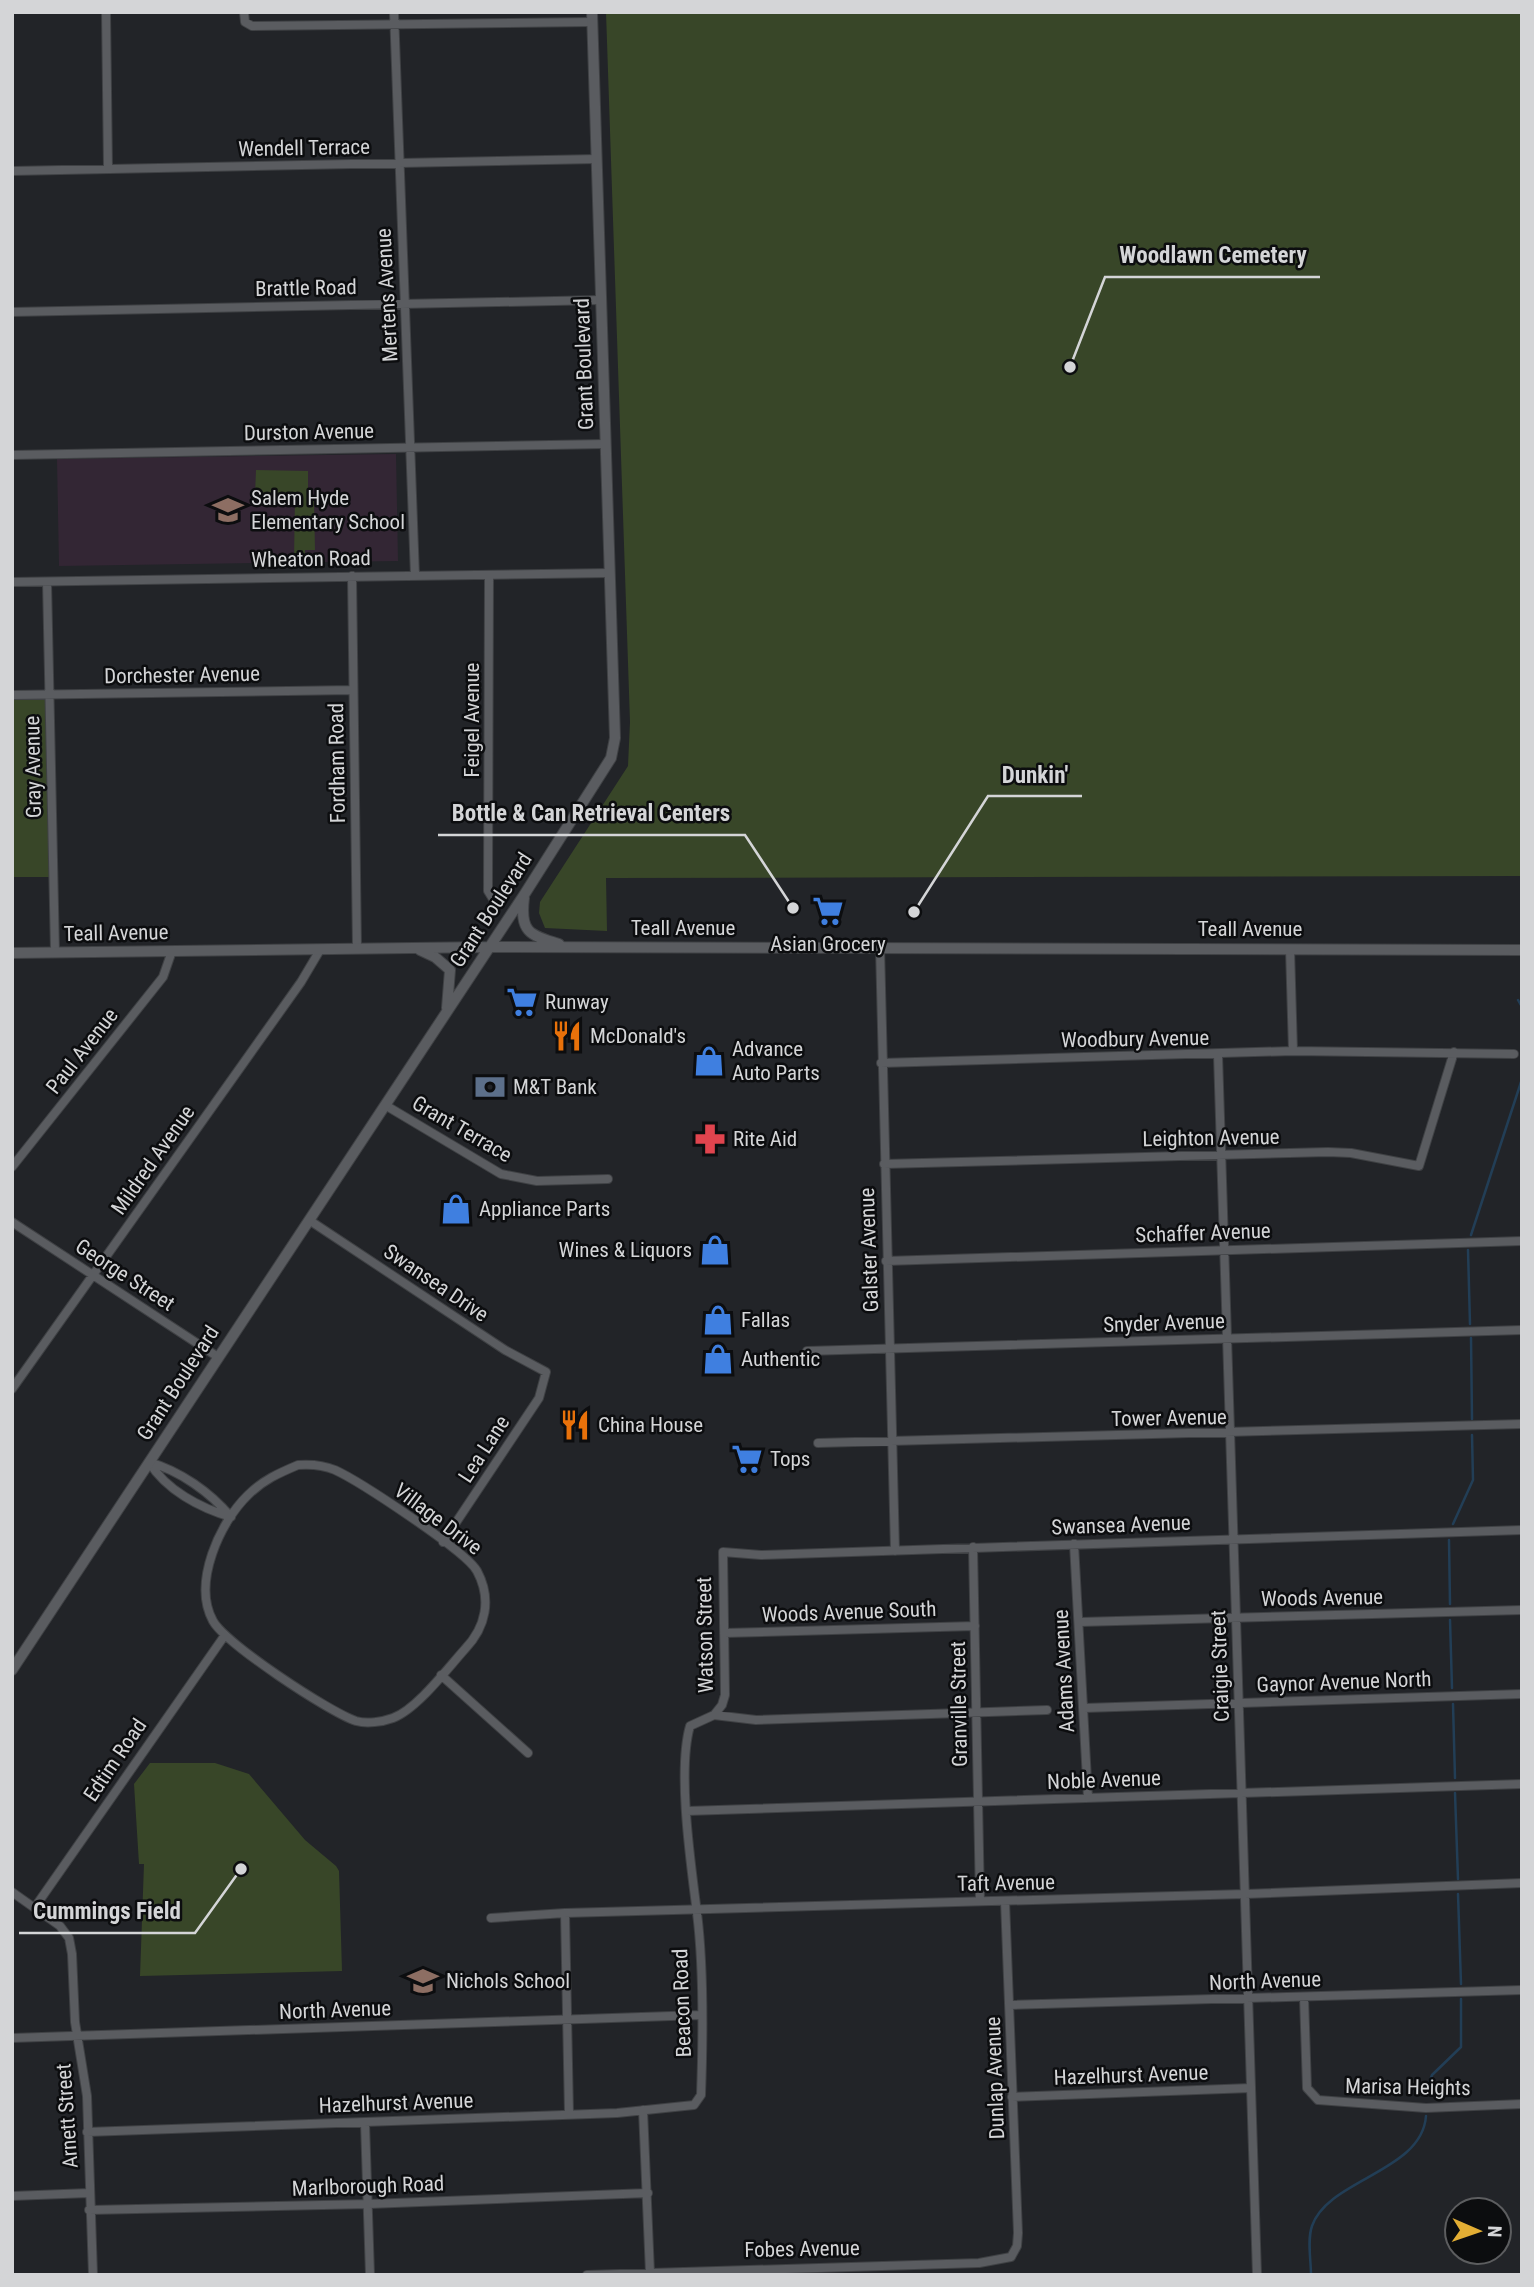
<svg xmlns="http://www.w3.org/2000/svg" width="1534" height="2287" font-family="'Roboto Condensed',sans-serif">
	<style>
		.education { fill: #332634 }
		.green { fill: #384628 }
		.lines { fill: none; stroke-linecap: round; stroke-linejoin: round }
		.stream { stroke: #223e56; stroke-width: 2.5 }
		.minor-casing { stroke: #3f4144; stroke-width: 10 }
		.tertiary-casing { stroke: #3f4144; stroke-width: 12 }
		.minor { stroke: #5a5c60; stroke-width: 8 }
		.tertiary { stroke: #5a5c60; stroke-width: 10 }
		.labels { text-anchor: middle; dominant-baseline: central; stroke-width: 5; stroke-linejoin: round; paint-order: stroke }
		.street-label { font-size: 21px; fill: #d4d5d7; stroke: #0c0d0f }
		.poi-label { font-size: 21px; fill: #d4d5d7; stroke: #0c0d0f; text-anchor: start }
		.leader { fill: none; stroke: #d4d5d7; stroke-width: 2.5 }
		.callout-dot { fill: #d4d5d7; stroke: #0c0d0f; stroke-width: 2.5 }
		.callout-label { font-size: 23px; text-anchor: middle; font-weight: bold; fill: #d4d5d7; stroke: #0c0d0f; stroke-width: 5; stroke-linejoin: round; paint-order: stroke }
	</style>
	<rect width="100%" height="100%" fill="#222428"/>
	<path class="education" d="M396,454L398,561L59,566L57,459Z"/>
	<path class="green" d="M606,12H1522V876L606,878L607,931L545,928L539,913L540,902L628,766L630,722Z
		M256,470L308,471V500L314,501L315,550H305V560H294L295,496L255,495Z
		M49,694L53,877H12V695Z
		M150,1763H215L249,1774L305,1840L336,1866L339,1871L342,1971L140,1976L144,1864H139L134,1784Z"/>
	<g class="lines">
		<path class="stream" d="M1518,1000L1522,1007
			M1471,1235L1522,1079
			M1468,1250L1470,1324
			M1471,1338L1472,1419
			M1453,1524L1473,1480L1472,1435
			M1449,1540L1450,1604
			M1450,1620L1452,1688
			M1453,1704L1455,1778
			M1455,1793L1458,1879
			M1458,1894L1461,1984
			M1427,2090L1432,2075L1461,2047V1999
			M1311,2275C1311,2260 1307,2240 1312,2226C1328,2179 1422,2172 1426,2116"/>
		<g class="minor-casing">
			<path id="minor" d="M106,12L108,169
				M244,12L245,22L252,26L592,22
				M394,12L415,576
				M12,171L597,159
				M12,312L601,300
				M12,455L605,444
				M489,575L488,891L496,904
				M352,576L357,949
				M12,582L610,573
				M47,582L55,952
				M12,695L353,690
				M880,947L895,1551
				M1290,949L1293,1051
				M1218,1055L1257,2275
				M881,1063L1293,1051L1514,1054
				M385,1105L501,1174L537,1181L608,1179
				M884,1164L1328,1152L1351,1153L1419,1166L1454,1052
				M12,1167L163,977L172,951
				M309,1220L505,1350L546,1372L539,1398L443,1542
				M12,1222L218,1357
				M886,1261L1522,1241
				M807,1351L1522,1330
				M12,1389L301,982L320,950
				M818,1443L1522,1424
				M149,1462C180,1471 210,1492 231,1517C200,1508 166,1490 149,1462Z
				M298,1465C311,1464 323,1465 335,1470C359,1481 466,1551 477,1571C492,1599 486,1627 465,1649C447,1669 417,1709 393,1718C382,1722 367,1724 356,1721C329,1712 226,1644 213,1621C192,1583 220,1522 248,1495C263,1480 279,1473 298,1465Z
				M1074,1544L1088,1798
				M973,1547L980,1901
				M1080,1622L1522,1610
				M724,1633L975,1626
				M441,1675L528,1753
				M1084,1708L1522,1694
				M714,1715L722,1705L725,1695L723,1552L761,1555L1522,1530
				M687,1811L1522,1784
				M12,1892L60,1926L69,1938L72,1954L75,2022L87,2096L93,2275
				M35,1907L225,1635
				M565,1913L569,2114
				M491,1918L565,1913L1245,1894L1522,1883
				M1304,1997L1307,2088L1318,2100L1426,2108L1522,2104
				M1010,2005L1522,1990
				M12,2038L701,2015
				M1012,2097L1251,2088
				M643,2110L650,2273
				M365,2123L370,2275
				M87,2132L617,2113L694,2105L701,2095C703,2039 704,1969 697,1913C691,1865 677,1771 690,1726L714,1715L756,1720L1047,1710
				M12,2196L89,2193
				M89,2210L369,2204L648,2193
				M587,2275L979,2263L1011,2257L1017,2246L1018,2233L1005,1901"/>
		</g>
		<g class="tertiary-casing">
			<path id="tertiary" d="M524,898C520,931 528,935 559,944
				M420,950L435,957L450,970L447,1008
				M12,953L490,947L1522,950
				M12,1670L524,895L611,758L615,738L592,12"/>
		</g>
		<use href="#minor" class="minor"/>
		<use href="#tertiary" class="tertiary"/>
	</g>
	<defs>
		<g id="school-bare" transform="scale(2.415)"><path d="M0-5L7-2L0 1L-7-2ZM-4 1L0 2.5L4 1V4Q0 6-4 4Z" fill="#8d6e63" stroke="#0c0d0f" stroke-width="2.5" paint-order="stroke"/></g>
		<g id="supermarket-bare" transform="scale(2.415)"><path d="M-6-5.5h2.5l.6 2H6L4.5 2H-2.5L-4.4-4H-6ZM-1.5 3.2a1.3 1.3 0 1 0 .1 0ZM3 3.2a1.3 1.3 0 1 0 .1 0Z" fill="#3f7fe0" stroke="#0c0d0f" stroke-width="2.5" paint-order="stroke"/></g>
		<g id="restaurant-bare" transform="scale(2.415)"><path d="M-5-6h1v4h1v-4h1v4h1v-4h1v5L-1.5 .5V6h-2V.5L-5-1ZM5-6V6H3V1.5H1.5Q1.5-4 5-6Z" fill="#e8710a" stroke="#0c0d0f" stroke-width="2.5" paint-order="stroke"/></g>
		<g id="shop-bare" transform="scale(2.415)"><path d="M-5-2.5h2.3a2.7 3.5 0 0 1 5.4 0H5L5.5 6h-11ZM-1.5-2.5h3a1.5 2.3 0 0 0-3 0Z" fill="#3f7fe0" stroke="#0c0d0f" stroke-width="2.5" paint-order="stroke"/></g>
		<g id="bank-bare" transform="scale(2.415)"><path d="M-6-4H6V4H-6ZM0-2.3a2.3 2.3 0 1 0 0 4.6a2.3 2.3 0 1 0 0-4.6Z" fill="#5c6f8a" stroke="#0c0d0f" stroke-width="2.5" paint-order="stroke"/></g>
		<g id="pharmacy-bare" transform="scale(2.415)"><path d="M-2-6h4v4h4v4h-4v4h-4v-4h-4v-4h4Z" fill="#e0444e" stroke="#0c0d0f" stroke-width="2.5" paint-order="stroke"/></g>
	</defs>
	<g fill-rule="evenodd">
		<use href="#school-bare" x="228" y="510"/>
		<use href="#supermarket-bare" x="828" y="911"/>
		<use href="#supermarket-bare" x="522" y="1002"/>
		<use href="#restaurant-bare" x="567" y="1036"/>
		<use href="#shop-bare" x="709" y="1061"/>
		<use href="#bank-bare" x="490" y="1087"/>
		<use href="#pharmacy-bare" x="710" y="1139"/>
		<use href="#shop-bare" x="456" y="1209"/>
		<use href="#shop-bare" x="715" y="1250"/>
		<use href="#shop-bare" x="718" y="1320"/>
		<use href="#shop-bare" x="718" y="1359"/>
		<use href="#restaurant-bare" x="575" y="1425"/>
		<use href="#supermarket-bare" x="747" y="1459"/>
		<use href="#school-bare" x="423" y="1981"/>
	</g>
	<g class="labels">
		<g class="street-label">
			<text transform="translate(304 148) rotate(-1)">Wendell Terrace</text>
			<text transform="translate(306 288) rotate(-1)">Brattle Road</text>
			<text transform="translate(387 295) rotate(-93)">Mertens Avenue</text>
			<text transform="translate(584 364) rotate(-92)">Grant Boulevard</text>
			<text transform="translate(309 432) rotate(-1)">Durston Avenue</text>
			<text transform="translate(311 559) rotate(-1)">Wheaton Road</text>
			<text transform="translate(182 675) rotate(-1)">Dorchester Avenue</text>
			<text transform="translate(472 720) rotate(-90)">Feigel Avenue</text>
			<text transform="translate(337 763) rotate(-91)">Fordham Road</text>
			<text transform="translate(33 767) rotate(-91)">Gray Avenue</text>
			<text transform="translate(491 910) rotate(-57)">Grant Boulevard</text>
			<text x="683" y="928">Teall Avenue</text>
			<text x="1250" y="929">Teall Avenue</text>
			<text transform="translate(116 933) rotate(-1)">Teall Avenue</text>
			<text transform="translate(1135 1039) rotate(-1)">Woodbury Avenue</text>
			<text transform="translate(82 1051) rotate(-52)">Paul Avenue</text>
			<text transform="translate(462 1129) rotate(30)">Grant Terrace</text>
			<text transform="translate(1211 1138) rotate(-1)">Leighton Avenue</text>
			<text transform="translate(153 1160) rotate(-55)">Mildred Avenue</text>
			<text transform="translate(1203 1233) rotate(-2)">Schaffer Avenue</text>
			<text transform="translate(869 1250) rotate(-92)">Galster Avenue</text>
			<text transform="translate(125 1275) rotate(33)">George Street</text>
			<text transform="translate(436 1283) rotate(34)">Swansea Drive</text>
			<text transform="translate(1164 1323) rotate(-2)">Snyder Avenue</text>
			<text transform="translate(178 1383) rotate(-57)">Grant Boulevard</text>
			<text transform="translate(1169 1418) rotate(-1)">Tower Avenue</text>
			<text transform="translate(484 1449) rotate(-57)">Lea Lane</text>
			<text transform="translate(438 1519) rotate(37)">Village Drive</text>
			<text transform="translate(1121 1525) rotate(-2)">Swansea Avenue</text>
			<text transform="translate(1322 1598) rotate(-1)">Woods Avenue</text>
			<text transform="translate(849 1612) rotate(-2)">Woods Avenue South</text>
			<text transform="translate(705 1635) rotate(-91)">Watson Street</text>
			<text transform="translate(1220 1666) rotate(-92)">Craigie Street</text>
			<text transform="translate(1064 1671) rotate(-93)">Adams Avenue</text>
			<text transform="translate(1344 1682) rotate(-2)">Gaynor Avenue North</text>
			<text transform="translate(959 1704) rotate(-91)">Granville Street</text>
			<text transform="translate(115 1760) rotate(-56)">Edtim Road</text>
			<text transform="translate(1104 1780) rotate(-2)">Noble Avenue</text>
			<text transform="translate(1006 1883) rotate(-1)">Taft Avenue</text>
			<text transform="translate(1265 1981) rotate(-2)">North Avenue</text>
			<text transform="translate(682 2003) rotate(-92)">Beacon Road</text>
			<text transform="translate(335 2010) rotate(-2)">North Avenue</text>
			<text transform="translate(1131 2075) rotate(-2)">Hazelhurst Avenue</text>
			<text transform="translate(995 2078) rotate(-92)">Dunlap Avenue</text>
			<text transform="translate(1408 2087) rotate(1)">Marisa Heights</text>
			<text transform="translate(396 2103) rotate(-2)">Hazelhurst Avenue</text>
			<text transform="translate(67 2116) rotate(-94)">Arnett Street</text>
			<text transform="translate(368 2186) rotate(-2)">Marlborough Road</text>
			<text transform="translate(802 2249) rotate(-1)">Fobes Avenue</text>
		</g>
		<g class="poi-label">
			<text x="251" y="498">Salem Hyde<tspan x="251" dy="24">Elementary School</tspan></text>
			<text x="828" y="944" text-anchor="middle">Asian Grocery</text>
			<text x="545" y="1002">Runway</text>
			<text x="590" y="1036">McDonald's</text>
			<text x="732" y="1049">Advance<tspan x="732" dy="24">Auto Parts</tspan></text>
			<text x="513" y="1087">M&amp;T Bank</text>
			<text x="733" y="1139">Rite Aid</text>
			<text x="479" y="1209">Appliance Parts</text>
			<text x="692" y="1250" text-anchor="end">Wines &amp; Liquors</text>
			<text x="741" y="1320">Fallas</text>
			<text x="741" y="1359">Authentic</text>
			<text x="598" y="1425">China House</text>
			<text x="770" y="1459">Tops</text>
			<text x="446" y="1981">Nichols School</text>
		</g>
	</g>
	<path class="leader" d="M1070 367L1105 277H1320M914 912L988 796H1082M793 908L745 835H438M241 1869L195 1933H19"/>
	<g class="callout-dot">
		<circle cx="1070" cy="367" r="7"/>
		<circle cx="914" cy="912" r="7"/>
		<circle cx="793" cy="908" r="7"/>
		<circle cx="241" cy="1869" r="7"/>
	</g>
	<g class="callout-label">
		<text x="1213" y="263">Woodlawn Cemetery</text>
		<text x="1035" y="783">Dunkin'</text>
		<text x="591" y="821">Bottle &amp; Can Retrieval Centers</text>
		<text x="107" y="1919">Cummings Field</text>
	</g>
	<rect width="1534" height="2287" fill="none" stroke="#d4d5d7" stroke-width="28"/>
	<g transform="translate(1478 2231) rotate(92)"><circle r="33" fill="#0c0d0f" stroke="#5c5d5f" stroke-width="2"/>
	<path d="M0-5L12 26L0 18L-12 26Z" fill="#e3ae34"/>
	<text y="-10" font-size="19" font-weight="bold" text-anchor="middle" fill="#d4d5d7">N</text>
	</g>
</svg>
